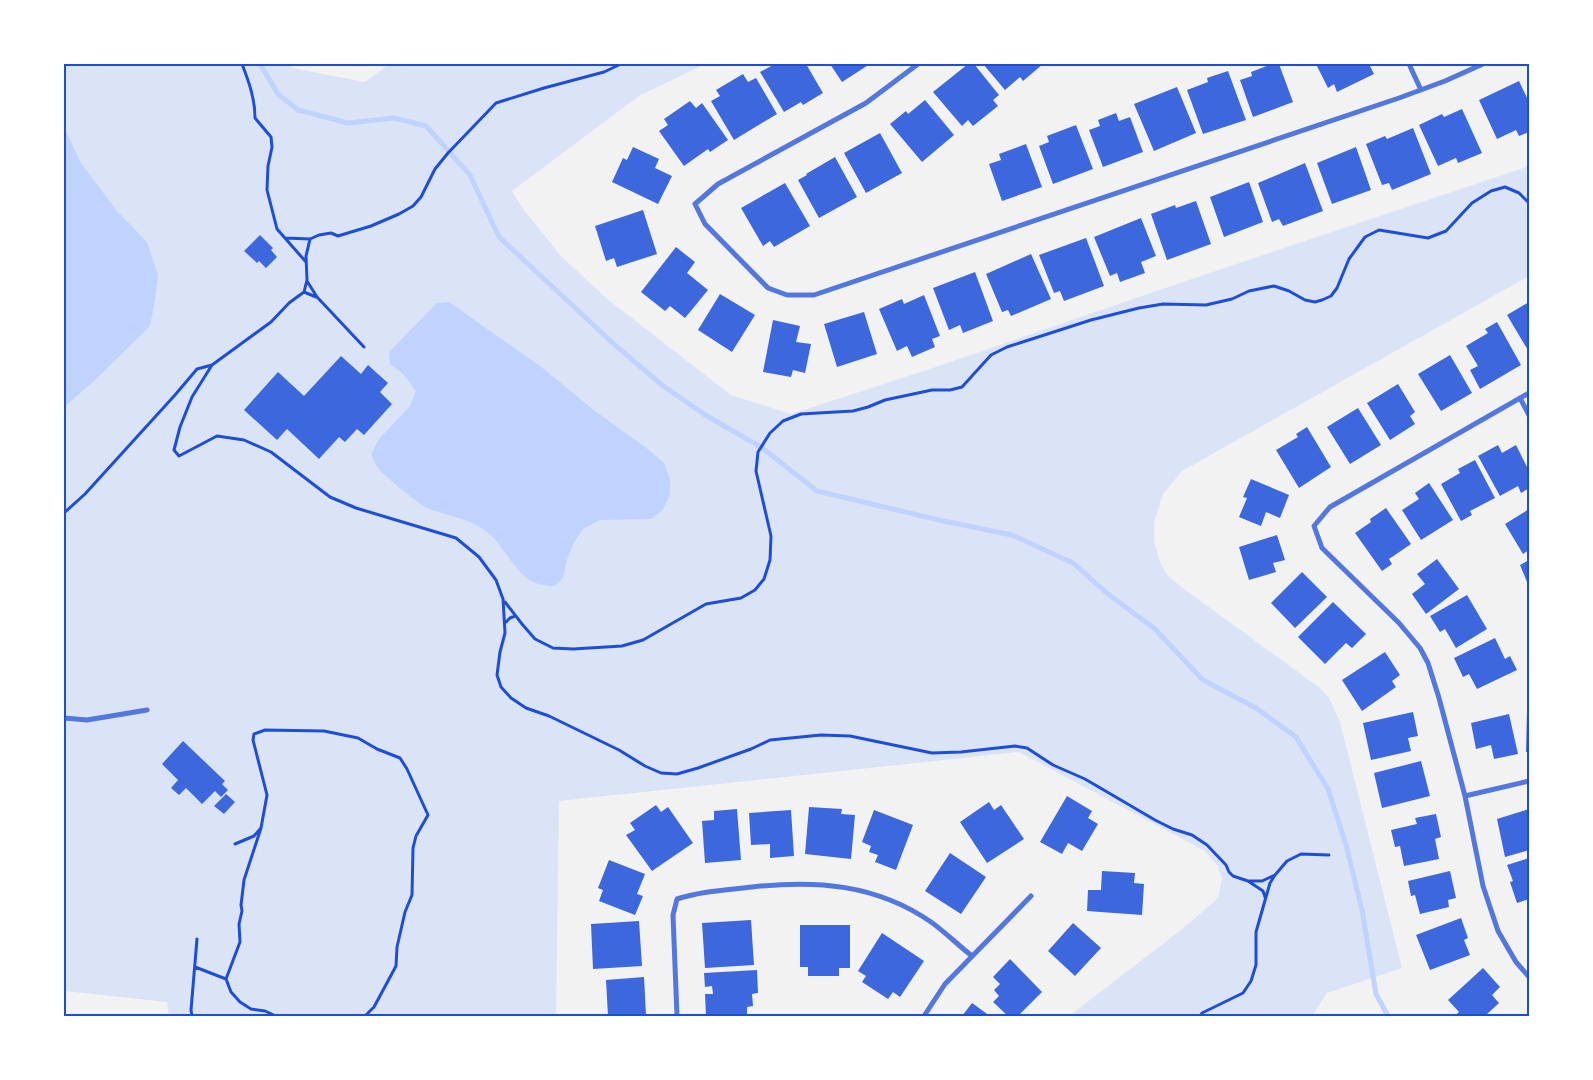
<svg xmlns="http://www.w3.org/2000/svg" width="1593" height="1080" font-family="Lato,sans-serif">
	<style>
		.green { fill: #dbe4f7 }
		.water { fill: #bfd3fe }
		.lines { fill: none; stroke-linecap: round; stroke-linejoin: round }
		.stream { stroke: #bfd3fe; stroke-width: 5 }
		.building { fill: #3d67dc }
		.path { stroke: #1d4ed8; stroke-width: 3 }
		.minor { stroke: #5277de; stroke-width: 5 }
		.neatline { fill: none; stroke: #1d4ed8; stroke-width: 2 }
	</style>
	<rect width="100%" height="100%" fill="#f2f2f2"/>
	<path class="green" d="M64,64H289L292,68L365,82L389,64H705L639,96L512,191L521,206L560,255L606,298L731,395L791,414L927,370L1171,286L1529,166V276L1182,471L1163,494L1154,523V541L1160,562L1168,576L1184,589L1320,688L1329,698L1340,722L1402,968L1327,993L1312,1016H1069L1181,930L1218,898L1222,878L1217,865L1205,851L1019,752L559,801L556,1016H169L167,1002L64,991Z"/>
	<path class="water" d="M64,127L81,163L117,211L147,242L158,275L155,300L150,326L92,383L64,407Z
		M449,302L540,366L595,411L649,450L664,463L670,480V495L662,511L651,519L600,520L583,529L574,542L567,560L563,578L555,586C515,588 511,548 483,529C468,518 447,516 429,509C420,505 384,476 378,468C375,464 373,458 371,454L379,439L410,406L416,391L403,374L390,364L389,352L437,303Z"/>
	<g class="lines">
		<path class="stream" d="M260,64L278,94L298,110L348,123L394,118L426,126L470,175L499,237L616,346L662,385L705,415L761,447L817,491L943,521L1012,535L1073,563L1108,594L1155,629L1203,680L1256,708L1296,737L1328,789L1346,845L1362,910L1376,994L1388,1016"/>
	</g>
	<path class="building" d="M775,64H806L823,93L803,105L801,102L784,112L760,72Z
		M830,64H870L842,82Z
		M968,64H974L999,95L993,100L998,106L973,126L968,120L962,126L933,92Z
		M983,64H1043L1023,81L1020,77L1005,90Z
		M1272,64H1279L1293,102L1253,117L1240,80L1252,76L1251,72Z
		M1316,64H1369L1374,74L1337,92L1334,84L1328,88Z
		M1228,71L1246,120L1203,134L1187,90L1208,82L1207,78Z
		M743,74L748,82L756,78L777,114L734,140L711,101L720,96L716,90Z
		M1519,81L1529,102V132L1519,136L1516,130L1497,139L1479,100Z
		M1177,87L1196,133L1154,151L1134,104Z
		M925,100L954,135L922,162L890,124L906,111L908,114Z
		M690,101L696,108L702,103L728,140L710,152L708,149L684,166L659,131L668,125L664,119Z
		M1462,109L1482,153L1458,163L1456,158L1438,166L1419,125L1442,114L1444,117Z
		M1116,113L1119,121L1130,117L1143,152L1103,167L1089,130L1100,126L1098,120Z
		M1076,125L1093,169L1053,184L1039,146L1049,142L1047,136Z
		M1413,128L1431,174L1392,190L1389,183L1382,185L1366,144L1385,136L1387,139Z
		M880,133L902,173L866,193L844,153Z
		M1026,144L1042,187L1002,201L989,164L1001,160L999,154Z
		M633,147L659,159L655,168L672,176L658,204L612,182L623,158L627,160Z
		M1356,147L1371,190L1332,204L1317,163Z
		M835,157L857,197L819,218L798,180L807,175L806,174Z
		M1305,163L1323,211L1283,226L1279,219L1272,222L1258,183Z
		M1249,182L1263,222L1224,237L1210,197Z
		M785,183L810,226L774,247L770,241L763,246L741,208Z
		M1196,201L1211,244L1167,260L1151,214L1175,205L1176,208Z
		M643,210L657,254L617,267L614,258L606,261L595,226Z
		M1141,218L1156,256L1141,262L1145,273L1120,282L1117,273L1110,276L1094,237Z
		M260,235L273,248L271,250L277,257L266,268L259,261L257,263L244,251Z
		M1086,238L1104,286L1064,301L1060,291L1054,293L1039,255Z
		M676,247L695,262L687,273L708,290L685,318L670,306L665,311L641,292Z
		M1031,254L1051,299L1011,316L1008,310L1002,312L986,274Z
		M975,272L993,321L963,333L960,325L949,330L933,288Z
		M720,294L755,315L732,352L698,330Z
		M924,295L940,336L932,339L935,347L912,357L907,346L897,351L879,309L902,299L904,304Z
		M1529,302V352L1507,315Z
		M864,312L877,354L837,367L824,324Z
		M773,320L800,326L796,342L811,344L805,373L793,370L791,377L763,372Z
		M1497,322L1521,365L1480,389L1470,370L1478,366L1466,346L1488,333L1485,329Z
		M1450,355L1472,393L1441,411L1418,374Z
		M341,356L361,374L368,365L388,383L380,392L392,404L364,435L357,429L345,442L339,437L319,459L287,429L277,440L244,410L278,372L304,396Z
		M1398,384L1415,412L1410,416L1415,424L1390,440L1367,403Z
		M1358,408L1381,445L1350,464L1327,427Z
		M1307,427L1331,467L1299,488L1276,450L1298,437L1296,434Z
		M1498,445L1502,453L1516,445L1529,471V488L1521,493L1518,486L1500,496L1478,456Z
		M1475,460L1495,498L1470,511L1472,515L1461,521L1441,484L1460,473L1458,469Z
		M1251,479L1289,495L1280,518L1266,512L1261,526L1239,517L1247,498L1243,497Z
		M1429,483L1453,520L1421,540L1402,510L1419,499L1415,493Z
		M1386,508L1411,544L1389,559L1392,564L1382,571L1355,533L1371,522L1370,519Z
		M1529,509V550L1523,554L1505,524Z
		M1277,535L1285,560L1273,563L1276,572L1249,580L1239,547Z
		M1437,559L1459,589L1426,614L1412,594L1425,584L1417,574Z
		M1529,560V581L1527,582L1520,565Z
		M1302,572L1327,597L1295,628L1271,603Z
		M1467,595L1487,629L1456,648L1445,629L1440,632L1430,616Z
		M1333,602L1366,634L1352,648L1346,643L1325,664L1298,637Z
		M1495,638L1505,659L1510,656L1517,670L1477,689L1469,674L1463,677L1454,658Z
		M1385,652L1400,675L1392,681L1396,687L1362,711L1342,680Z
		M1527,711H1529V752H1526Z
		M1413,712L1418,736L1408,738L1411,751L1371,760L1363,723Z
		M1509,714L1518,754L1494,759L1491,745L1476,749L1471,723Z
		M183,741L225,781L222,784L228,790L221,797L215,791L202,804L186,788L179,795L171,788L178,780L162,764Z
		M1421,761L1430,796L1382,808L1374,773Z
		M226,794L235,802L224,814L214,806Z
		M1067,796L1092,811L1088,818L1098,824L1082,851L1068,843L1062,854L1040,842Z
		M989,802L994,810L1001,805L1024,839L987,863L960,822Z
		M656,805L661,812L668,807L693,843L652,871L626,835L635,830L630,823Z
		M809,807L842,809L841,814L855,815L851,859L805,854Z
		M737,809L741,860L705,863L702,821L714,820V811Z
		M1529,809V850L1505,857L1497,819Z
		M791,810L794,856L770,858V844L751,845L749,813Z
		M874,810L913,825L896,870L875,862L878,855L869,852L871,846L862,842Z
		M1436,814L1441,837L1435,839L1439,859L1404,866L1400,846L1395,847L1391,830L1417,824L1415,818Z
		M950,853L986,877L961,914L925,891Z
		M1529,858V899L1517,903L1510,882L1513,881L1507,865Z
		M609,860L645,874L637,894L643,896L635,915L599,901L603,890L598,888Z
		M1102,871L1135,873L1134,883L1144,884L1142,915L1087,911L1088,890H1101Z
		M1450,871L1456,898L1448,900L1449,907L1420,914L1415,895L1411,896L1408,881Z
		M1461,918L1468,938L1464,940L1470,955L1430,970L1416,935Z
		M751,920L754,965L705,968L702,923Z
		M639,921L642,966L593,969L591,924Z
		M1073,923L1101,948L1075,976L1048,951Z
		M800,925H850V968H839V976H808V967H800Z
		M882,933L924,961L900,997L893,992L888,999L862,982L866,976L858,971Z
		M1010,959L1042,992L1018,1016H1008L993,1002L999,996L994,990L1000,984L993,977Z
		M1483,968L1500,987L1492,995L1499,1003L1485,1016H1454L1459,1012L1448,1000Z
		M757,970L758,993L752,994L753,1006L747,1007V1016H706L705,994H713L712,986L705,987L704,973Z
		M644,977L646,1015L608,1016L606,980Z
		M972,1003L990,1016H962Z"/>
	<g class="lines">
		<path class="path" d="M242,64C249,82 255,99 255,118L271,137L272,147L268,166L267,190L277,229L306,262
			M285,238L310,239L319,235L331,233L338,236L371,226L399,214L413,206L421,197L435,169L448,153L496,103L544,88L604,72L621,64
			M310,239L306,256L307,280L304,292L289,303L271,322L212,365L192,397L180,427L174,450L179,456L217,436L244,440L271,452L330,497L356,508L456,538L479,557L496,580L503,599L505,633L500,652L497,675L501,687L511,698L526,708L549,716L619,750L645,766L661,773L677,774L698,768L751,749L770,740L821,735L850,736L932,753L961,752L1015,746L1027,748L1053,765L1085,779L1155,820L1173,829L1192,835L1207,845L1226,865L1229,872L1233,876L1248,881H1262L1275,875
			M307,281L317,297L364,347
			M304,292L316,297
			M64,513L85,494L175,395L197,369L212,365
			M505,602L522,624L535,639L553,648L573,649L622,646L643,640L706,604L741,598L755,590L764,579L770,560L771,536L756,471L758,452L770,433L783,421L801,414L853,411L868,407L885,400L932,390H950L962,387L991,355L1007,347L1091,320L1139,308L1163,304L1206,305L1232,299L1249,291L1274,286L1289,291L1305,300L1315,302L1322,300L1331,296L1337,288L1349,259L1365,237L1379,230L1428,238L1446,231L1472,203L1491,191L1505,187L1519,193L1529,203
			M506,622L510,618L515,616
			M235,844L254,836L261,828L267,795L253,740L254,734L265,730L324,731L358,738L377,749L400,758L407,769L428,815L416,836L413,848L412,895L405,912L397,947L396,966L374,1007L365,1016
			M1248,881L1263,891L1265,897
			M195,967L226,979L231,992L240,1002L251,1009L265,1011L276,1016
			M226,979L240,942L239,924L242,911L241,905L244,880L261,828
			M192,1016L191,1010L197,939
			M1200,1016L1202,1013L1243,993L1251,981L1256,965V932L1270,883L1275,875L1287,861L1301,854L1329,855"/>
		<path class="minor" d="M918,64L866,103L718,184L695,204L705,224L768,288L787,295H814L1399,98L1445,81L1483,64
			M1409,64L1421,90
			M1529,393L1330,507L1314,526L1322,548L1399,623L1420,648L1428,663L1439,698L1465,796L1483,886L1498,931L1516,962L1529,977
			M1520,398L1529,415
			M64,718L87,720L147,710
			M1465,796L1529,781
			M677,1016L673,915L677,899C702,891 726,890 752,887C816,880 876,884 931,922C945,932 958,945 972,956
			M924,1016L945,984L1031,896"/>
	</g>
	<rect width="1593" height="1080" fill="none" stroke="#ffffff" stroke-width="130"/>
	<rect x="65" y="65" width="1463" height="950" class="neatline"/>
</svg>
